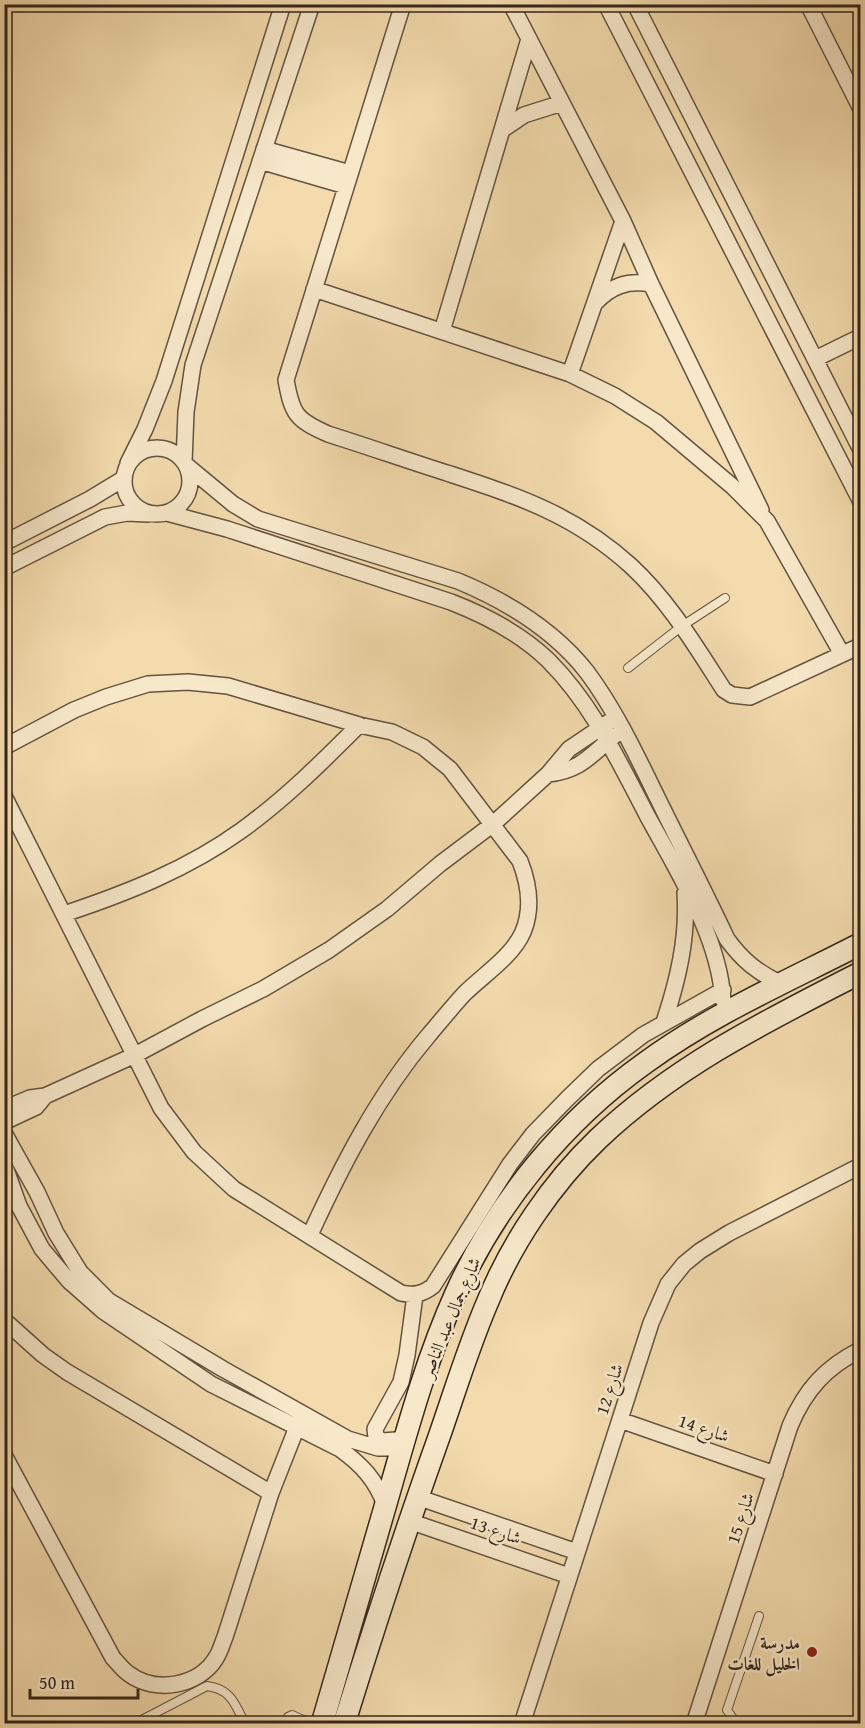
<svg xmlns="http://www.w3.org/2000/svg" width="865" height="1728" font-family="'Gentium Book Plus',Amiri,serif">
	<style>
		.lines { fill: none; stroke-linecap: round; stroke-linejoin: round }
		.service-casing { stroke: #645340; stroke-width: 10 }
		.minor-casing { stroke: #645340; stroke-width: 18 }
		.secondary-casing { stroke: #34261b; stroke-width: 24 }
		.service { stroke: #f7e8ca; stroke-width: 8 }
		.minor { stroke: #f7e8ca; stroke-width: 15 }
		.secondary { stroke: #f7e8ca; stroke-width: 21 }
		.poi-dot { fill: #8f2418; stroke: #f7e8ca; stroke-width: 2 }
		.labels { text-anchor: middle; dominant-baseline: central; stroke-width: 5; stroke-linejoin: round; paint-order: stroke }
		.street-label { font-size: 18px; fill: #34261b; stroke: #f7e8ca }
		.poi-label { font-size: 18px; font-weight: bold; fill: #34261b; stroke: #f7e8ca; text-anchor: end }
	</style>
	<rect width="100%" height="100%" fill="#f3dbad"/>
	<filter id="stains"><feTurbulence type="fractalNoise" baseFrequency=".00333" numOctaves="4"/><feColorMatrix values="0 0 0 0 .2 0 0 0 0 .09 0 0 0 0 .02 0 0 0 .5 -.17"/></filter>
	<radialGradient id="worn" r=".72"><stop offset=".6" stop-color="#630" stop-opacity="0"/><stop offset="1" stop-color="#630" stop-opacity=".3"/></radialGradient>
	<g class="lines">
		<g class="service-casing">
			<path id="service" d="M628,668L682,626L725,598
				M696,1718L714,1724
				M134,1724L207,1686C231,1689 235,1704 245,1724
				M284,1724L288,1717L292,1715L312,1724
				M722,1724L734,1720L727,1710L759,1616"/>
		</g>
		<g class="minor-casing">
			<path id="minor" d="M403,4L286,380C292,414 296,420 328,434C369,447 409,461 450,474C520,497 575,515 631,566C669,601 696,647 724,690L732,695L750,697L860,646
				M511,4L623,221L651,284L761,510
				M606,4L860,500
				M635,4L860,448
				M808,4L860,107
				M502,130L524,115L562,103
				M264,149L350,173
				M260,161L346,186
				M314,289L570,374L615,396L656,422L732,486L767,521L842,654
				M595,303C611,286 627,280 651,284
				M442,331L529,39
				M815,359L860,337
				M570,374L623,221
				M124 481a33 33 0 1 1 66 0a33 33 0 1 1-66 0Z
				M184,462L186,412L193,365L312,4
				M128,463L145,429L164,381L283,4
				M186,465L233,504L258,519L458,581C506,601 554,630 587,672C616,711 637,756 658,799C681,846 705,892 727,939C742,960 758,973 782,984
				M167,513L227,529L451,602C487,616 520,633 548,660C593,705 619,762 648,817C678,872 719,937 723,1000
				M4,543L90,499L123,479
				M4,568L105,517L127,513L148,514
				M4,747L74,710L106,697L148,684L188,682L228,686L359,725L392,732L423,747L450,769L520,861C529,884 533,908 523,932C512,957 483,975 464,994C452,1007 440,1022 428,1036C378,1095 342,1165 310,1235
				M548,774C580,771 591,755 614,736
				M4,796L161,1108L194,1152L234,1189L401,1293C414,1296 423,1294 433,1286L510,1164L533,1134L567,1099L598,1069L643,1035L723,990
				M64,914C127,893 188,869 242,830C285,799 322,762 359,725
				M664,1022C678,980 688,938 685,893
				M4,1109L30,1098L45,1096L135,1055L202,1019L263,989L329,950L387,909L440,864L493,824L548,774L569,749L609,722
				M4,1122L36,1107L45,1096
				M4,1133L37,1192L56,1233L80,1272L109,1301L223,1369L348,1439L378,1448H401
				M4,1164L19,1206L42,1249L69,1281L103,1311L211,1384L340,1449C362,1465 376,1480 385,1505
				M4,1320L43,1355L67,1372L271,1493
				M620,1420L775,1474
				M396,1440L382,1441L376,1437L375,1429L401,1382L407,1355L415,1295
				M4,1455L113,1658C118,1663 123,1670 129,1674C156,1694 199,1686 216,1658C220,1652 222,1644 225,1637L271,1493L297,1427
				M417,1497L577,1552
				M409,1521L569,1576
				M4,1720L7,1724
				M522,1724L651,1323L668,1284L684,1264L700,1251L729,1233L860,1166
				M694,1724L790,1426C805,1390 826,1367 860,1350"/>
		</g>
		<g class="secondary-casing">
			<path id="secondary" d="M322,1724C343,1651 364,1579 385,1507C406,1434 425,1362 456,1293C497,1202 565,1120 645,1063C712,1014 788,981 860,944
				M344,1724C374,1627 405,1532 439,1437C455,1391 469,1345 488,1301C512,1242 552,1183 598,1139C675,1066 766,1021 860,973"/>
		</g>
		<use href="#service" class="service"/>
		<use href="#minor" class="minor"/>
		<use href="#secondary" class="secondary"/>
	</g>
	<circle class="poi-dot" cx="812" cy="1652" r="6"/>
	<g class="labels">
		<g class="street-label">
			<text transform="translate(450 1317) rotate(-67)">شارع جمال عبد الناصر</text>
			<text transform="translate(609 1389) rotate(-72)">شارع 12</text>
			<text transform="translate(704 1428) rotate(19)">شارع 14</text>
			<text transform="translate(740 1518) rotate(-72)">شارع 15</text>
			<text transform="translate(496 1530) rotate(19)">شارع 13</text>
		</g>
		<g class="poi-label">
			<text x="800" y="1642">مدرسة<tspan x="800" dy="21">الخليل للغات</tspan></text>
		</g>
	</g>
	<rect width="865" height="1728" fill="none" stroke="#f3dbad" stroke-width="24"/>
	<rect x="6" y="6" width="853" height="1716" fill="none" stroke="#34261b" stroke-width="3"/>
	<rect x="12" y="12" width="841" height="1704" fill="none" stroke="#34261b" stroke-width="1.5"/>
	<path d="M30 1689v9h108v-9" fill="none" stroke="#34261b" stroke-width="3"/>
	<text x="39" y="1689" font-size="18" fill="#34261b" stroke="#f7e8ca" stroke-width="4.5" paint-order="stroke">50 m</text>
	<rect width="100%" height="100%" filter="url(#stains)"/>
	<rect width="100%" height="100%" fill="url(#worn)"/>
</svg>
